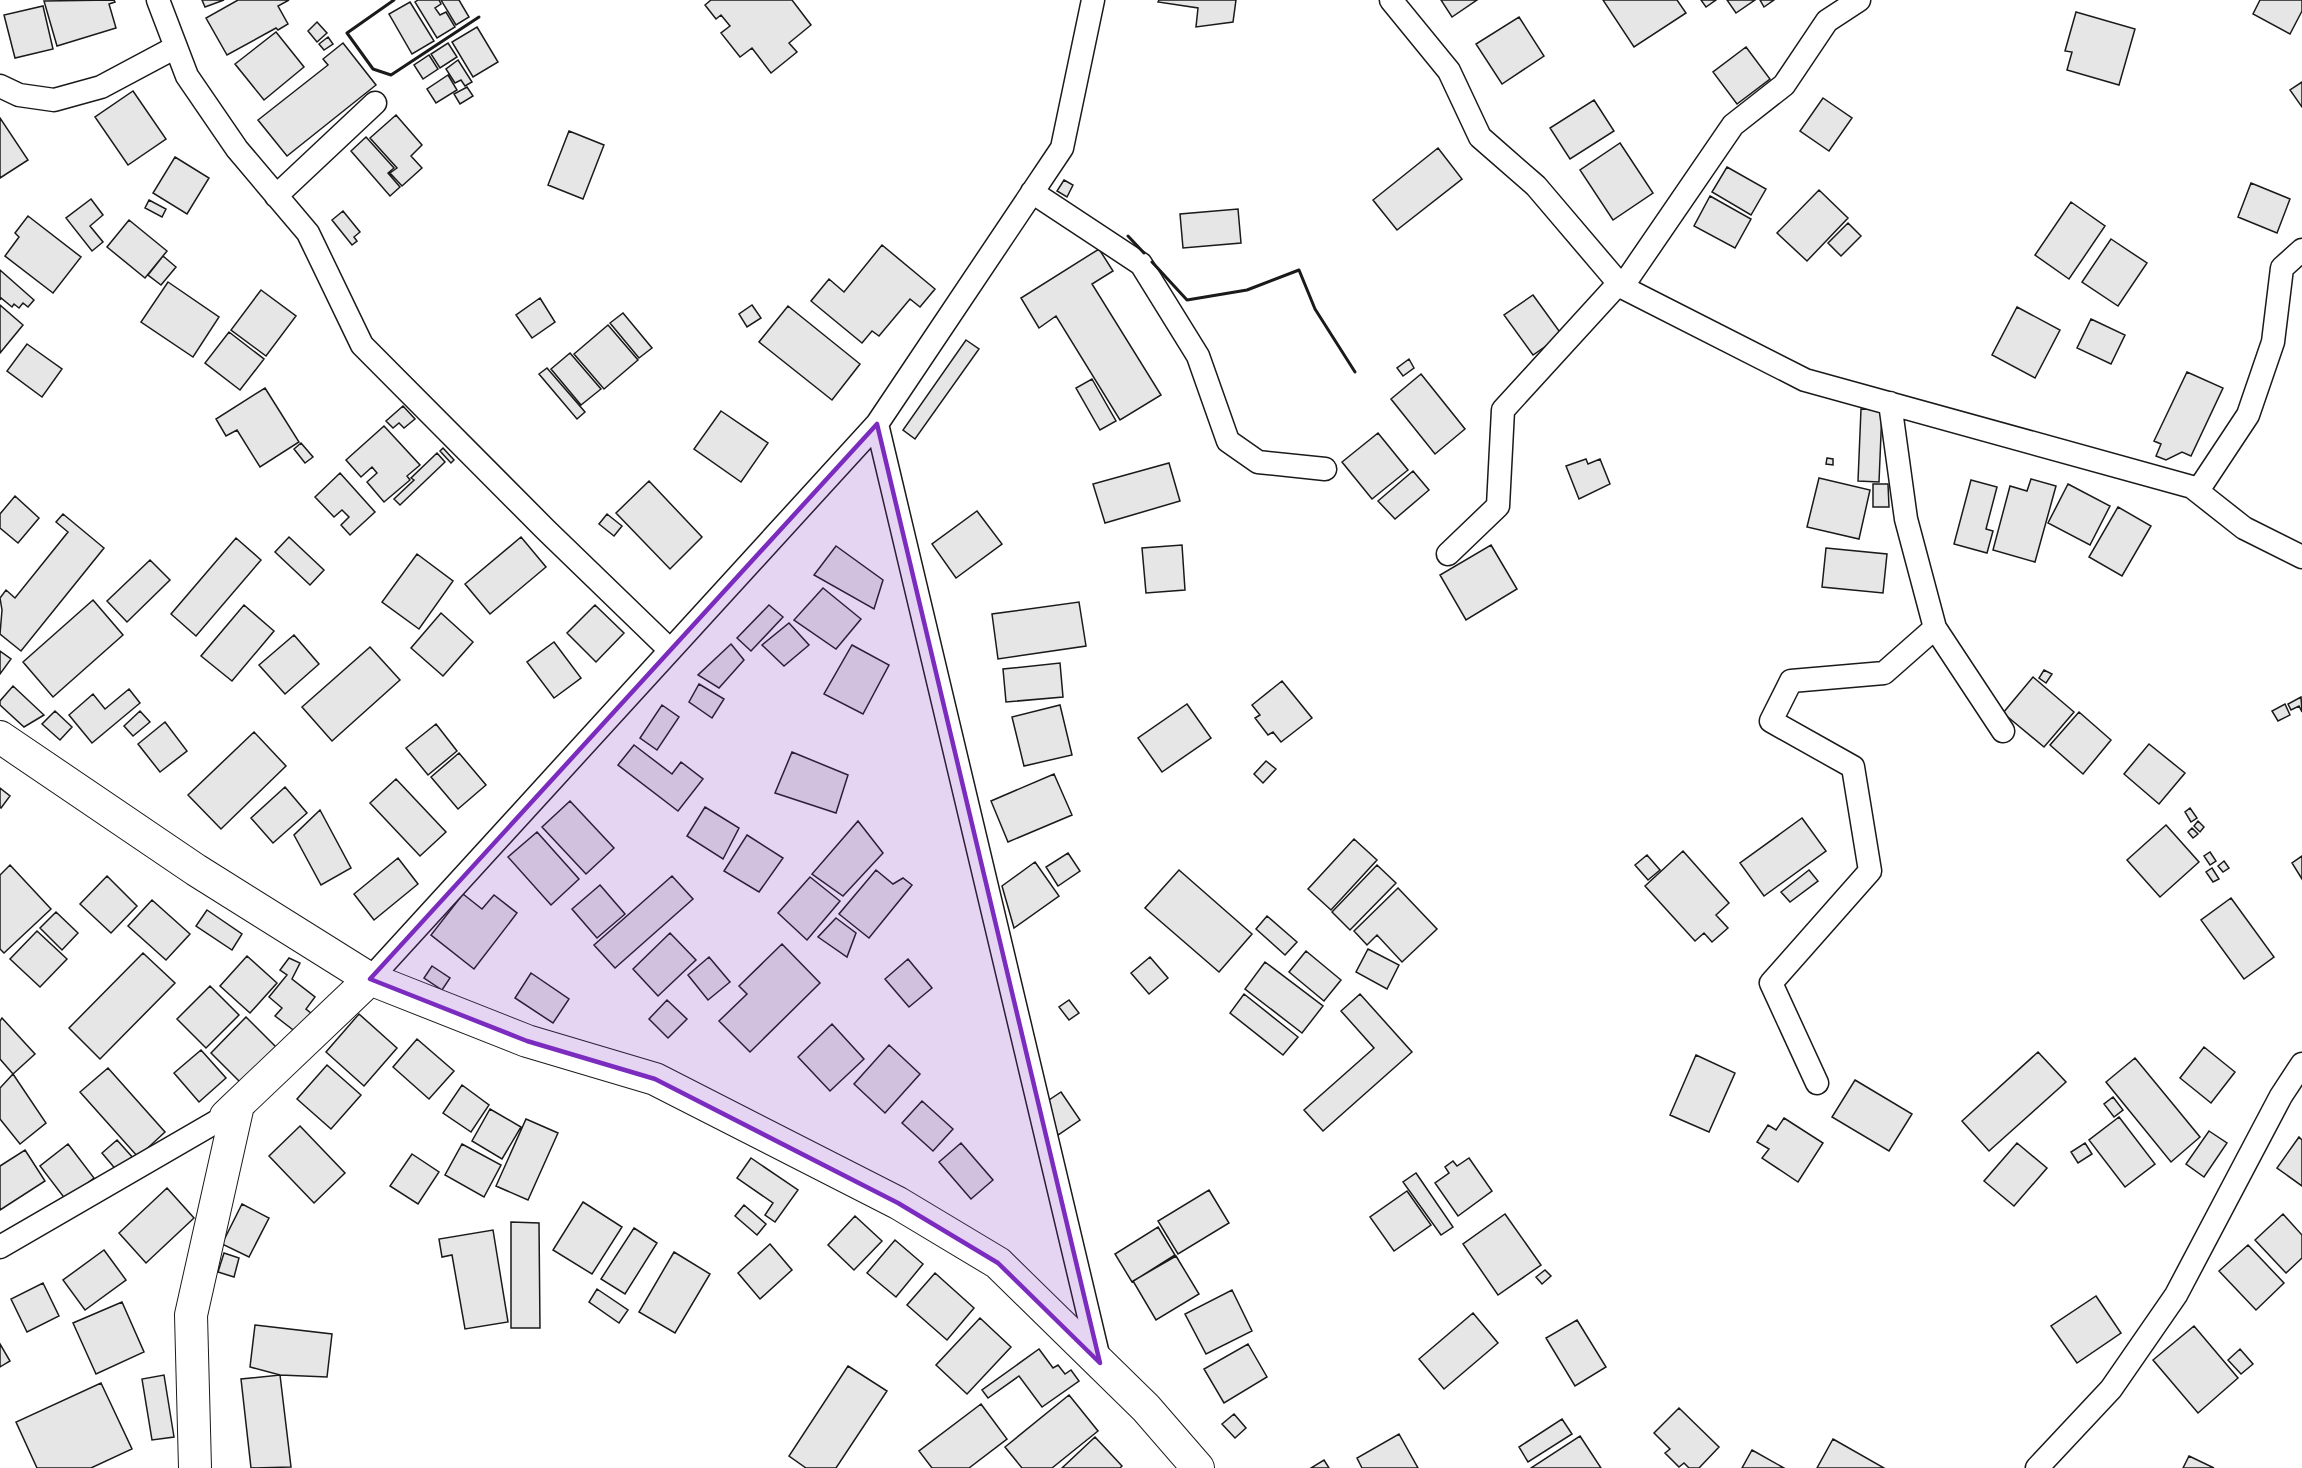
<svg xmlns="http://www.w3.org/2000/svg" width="2302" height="1468" font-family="'DM Sans',sans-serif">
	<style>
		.building { fill: #e6e6e6; stroke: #1a1a1a; stroke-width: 1.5 }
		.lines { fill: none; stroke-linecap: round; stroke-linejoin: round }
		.street-casing { stroke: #1a1a1a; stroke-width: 25 }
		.secondary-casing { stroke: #1a1a1a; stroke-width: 34 }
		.street { stroke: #fff; stroke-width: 22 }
		.secondary { stroke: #fff; stroke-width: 32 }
		.wall { stroke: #1a1a1a; stroke-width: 3 }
		.marked { fill: #7b2cbf; fill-opacity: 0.2; stroke: #7b2cbf; stroke-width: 4.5; stroke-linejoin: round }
	</style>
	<rect width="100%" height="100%" fill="#fff"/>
	<path class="building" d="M114,0L115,2L109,4L116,28L57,46L44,1Z
		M202,0H224L205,7Z
		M238,0H289L278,6L288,24L278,30L276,28L227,55L206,18Z
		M418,0H439L441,4L435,8L440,15L446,12L455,27L437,38L415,2Z
		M441,0H459L469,17L456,25Z
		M711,0H792L811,25L789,43L797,52L771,73L752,48L740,57L721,33L730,26L721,15L716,19L705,5Z
		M1159,0H1236L1233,22L1196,27L1198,8L1158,2Z
		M1441,0H1477L1452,17Z
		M1603,0H1677L1686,13L1634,47Z
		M1701,0H1716L1706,7Z
		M1727,0H1755L1736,13Z
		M1760,0H1774L1764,7Z
		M2260,0H2302V11L2290,34L2253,14Z
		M410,2L434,41L412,54L389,14Z
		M43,6L53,49L15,58L4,15Z
		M2076,12L2135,29L2119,85L2067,70L2072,52L2065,51Z
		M1519,17L1544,56L1502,84L1476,44Z
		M317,22L327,33L317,42L308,31Z
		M477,27L498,62L473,77L452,42Z
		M276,32L304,67L264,100L235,64Z
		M328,37L333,44L324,50L319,44Z
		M343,43L376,85L287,156L258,120L328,65L323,59Z
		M448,43L457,57L440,68L431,54Z
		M1746,47L1770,79L1737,104L1713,72Z
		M429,55L438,69L423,79L414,65Z
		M458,60L472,82L465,86L461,80L455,83L446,69Z
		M448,75L457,90L436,103L427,89Z
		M2302,82V107L2290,90Z
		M467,87L473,96L460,104L454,94Z
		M133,91L166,139L128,165L95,117Z
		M1823,98L1852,118L1829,151L1800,131Z
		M1594,100L1614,131L1570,159L1550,128Z
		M396,115L422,145L411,156L422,168L402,186L390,173L397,168L370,138Z
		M0,118L28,160L0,178Z
		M569,131L604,145L583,199L548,185Z
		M366,137L394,168L388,173L400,187L390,196L351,151Z
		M1620,143L1653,193L1613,220L1580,170Z
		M1438,148L1462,179L1397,230L1373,200Z
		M175,157L209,178L187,214L153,193Z
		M1727,167L1766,189L1751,215L1712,192Z
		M1064,180L1073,185L1067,197L1057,191Z
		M2251,183L2290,199L2277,233L2238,217Z
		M1819,190L1848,218L1807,261L1777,233Z
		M1710,196L1751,219L1735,248L1694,226Z
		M91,199L103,215L90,226L103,242L92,251L66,218Z
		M149,200L166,209L162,217L145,208Z
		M2071,202L2105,226L2069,279L2035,255Z
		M1238,209L1241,243L1183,248L1180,214Z
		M343,211L360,232L354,237L357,241L352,245L332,220Z
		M28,216L81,257L53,293L5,256L19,237L15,233Z
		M129,220L167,251L145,278L107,247Z
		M1848,223L1861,236L1841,256L1828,243Z
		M2111,239L2147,263L2118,306L2082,282Z
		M882,245L935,289L920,307L910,299L879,336L872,331L862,343L811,301L829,279L844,292Z
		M1099,249L1113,271L1092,284L1161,395L1120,420L1056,316L1039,328L1021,298Z
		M163,256L176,267L161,285L148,275Z
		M0,270L34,300L28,307L23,303L19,308L14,304L12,307L1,298L0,300Z
		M168,282L219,317L193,357L141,322Z
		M261,290L296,316L266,356L231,330Z
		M1533,295L1562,335L1533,355L1504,315Z
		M540,298L555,322L532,338L516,315Z
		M0,305L23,325L0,353Z
		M752,305L761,318L747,327L739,314Z
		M788,306L860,364L832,400L759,342Z
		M2017,307L2060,330L2035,378L1992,355Z
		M623,313L652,348L639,358L610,323Z
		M2091,319L2125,335L2111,364L2077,348Z
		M608,325L638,360L604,389L574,354Z
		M229,332L264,359L240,390L205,363Z
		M966,340L979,349L915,439L903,430Z
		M27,344L62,369L42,397L7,371Z
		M570,353L601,389L581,405L551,369Z
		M1409,359L1414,368L1403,376L1397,368Z
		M547,368L585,412L577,419L539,374Z
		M2187,372L2223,388L2191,456L2182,452L2166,460L2156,456L2161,444L2154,441Z
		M1421,374L1465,429L1435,454L1391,399Z
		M1092,379L1116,421L1100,430L1076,388Z
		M265,388L299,442L260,467L237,430L226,436L216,419Z
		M403,406L415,419L404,428L399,423L393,428L386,421Z
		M1861,409L1882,410L1879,482L1858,481Z
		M721,411L768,443L741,482L694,449Z
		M384,426L420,465L407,476L410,480L384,502L367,482L377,473L372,467L361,477L346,460Z
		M1378,433L1408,470L1372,499L1342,462Z
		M301,443L313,457L305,463L294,449Z
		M443,448L454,460L451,463L440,451Z
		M437,453L445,462L400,505L394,499L414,480L411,478Z
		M1827,458L1833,459V465L1826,464Z
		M1586,459L1588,464L1600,459L1610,484L1579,499L1566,466Z
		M1169,463L1180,501L1105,523L1093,484Z
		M1413,471L1429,490L1395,519L1378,501Z
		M340,473L375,512L350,535L341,525L349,517L342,510L334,517L315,497Z
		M1819,478L1870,490L1859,539L1807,527Z
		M2031,479L2056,486L2035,562L1993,550L2010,486L2027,491Z
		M1971,480L1997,487L1986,529L1993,531L1987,553L1954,544Z
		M649,481L702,537L670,569L616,513Z
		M1873,484H1888L1889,507H1873Z
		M2068,484L2110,506L2090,545L2048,523Z
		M15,496L39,518L18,543L0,528V514Z
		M2118,507L2151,526L2122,576L2089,557Z
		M977,511L1002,544L956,578L932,544Z
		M63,514L104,548L21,651L0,634L2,610L0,598L6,590L15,598L68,532L56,522Z
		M607,514L622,526L614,536L599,524Z
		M289,537L324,570L310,585L275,552Z
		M521,537L546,567L490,614L465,584Z
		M236,538L261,560L196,636L171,614Z
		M1182,545L1185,590L1146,593L1142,548Z
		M1491,545L1517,589L1466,620L1440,575Z
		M836,546L883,580L874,609L814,575Z
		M1826,548L1887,554L1883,593L1822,587Z
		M417,554L453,581L419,629L382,602Z
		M150,560L170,580L127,622L107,601Z
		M823,588L861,619L836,649L794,620Z
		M93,600L123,635L53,697L23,662Z
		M1079,602L1086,646L998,659L992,614Z
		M244,605L274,631L232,681L201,656Z
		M595,605L624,633L596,662L567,633Z
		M769,605L783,617L751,651L737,638Z
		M441,613L473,642L443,676L411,648Z
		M789,623L809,645L784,666L762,645Z
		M294,635L319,664L285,694L259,665Z
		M554,642L581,678L554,698L527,662Z
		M731,644L744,660L719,688L698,675Z
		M852,645L889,665L863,714L824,694Z
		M370,647L400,680L332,741L302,707Z
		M0,651L11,659L0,674Z
		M1060,663L1063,697L1006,702L1003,669Z
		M2044,670L2052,674L2046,683L2039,678Z
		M2033,677L2074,712L2044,747L2003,713Z
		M1282,681L1312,718L1281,742L1273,732L1268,735L1255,718L1260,715L1252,705Z
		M699,684L724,699L712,718L689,702Z
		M13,686L44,715L24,727L0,705V701Z
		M129,689L140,703L92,743L69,715L93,694L105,709Z
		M2301,697L2302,712L2299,706L2291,710L2288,704Z
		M1187,704L1211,738L1162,772L1138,738Z
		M2285,704L2290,715L2278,721L2272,711Z
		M662,705L679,717L657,750L640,738Z
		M1060,705L1072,755L1024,766L1012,717Z
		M55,711L72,727L60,740L42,724Z
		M140,711L150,722L133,736L124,726Z
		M2079,712L2111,740L2083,774L2050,745Z
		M165,722L187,751L160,772L138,744Z
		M436,724L457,751L428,775L406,748Z
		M254,732L286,766L221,829L188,795Z
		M2149,744L2185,773L2159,804L2124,774Z
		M634,745L672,774L681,762L703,779L678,811L618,765Z
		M792,752L848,775L836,813L775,793Z
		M459,753L486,785L458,809L431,777Z
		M1266,761L1276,769L1263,783L1254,774Z
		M1054,774L1072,815L1008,842L991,801Z
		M396,779L446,832L420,856L370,803Z
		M285,787L307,813L273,843L251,818Z
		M0,788L10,796L1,808L0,807Z
		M570,801L614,848L586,874L542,827Z
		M705,807L739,828L723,859L687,836Z
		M2190,808L2197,818L2191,822L2185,812Z
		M320,810L351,868L321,885L294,835Z
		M1802,818L1826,851L1764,896L1740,863Z
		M858,821L883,853L843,896L812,874Z
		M2198,821L2204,827L2200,832L2194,826Z
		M2166,825L2199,862L2160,897L2127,860Z
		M2192,828L2198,834L2193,838L2188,832Z
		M537,832L579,879L551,905L508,857Z
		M747,835L783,858L759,892L724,871Z
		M1354,839L1377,860L1331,910L1308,889Z
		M1683,851L1729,903L1716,915L1728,928L1712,942L1704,933L1695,941L1645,886Z
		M2210,852L2216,861L2210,865L2204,856Z
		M1068,853L1080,871L1058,886L1046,867Z
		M1647,855L1660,870L1648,880L1635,865Z
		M2302,856V879L2292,863Z
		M398,858L418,884L374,920L354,894Z
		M2224,861L2229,868L2223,872L2218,866Z
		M1035,862L1059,896L1014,928L1002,886Z
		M10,865L51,909L4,953L0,949V875Z
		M1377,865L1396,883L1350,930L1332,912Z
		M2212,868L2219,879L2213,882L2206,872Z
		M876,870L893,884L903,878L912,885L869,938L839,914Z
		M1179,870L1252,934L1219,972L1145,908Z
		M1809,870L1818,881L1790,902L1781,892Z
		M107,876L137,906L111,933L80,904Z
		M672,876L693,899L615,968L594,945Z
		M810,877L840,901L807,940L778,913Z
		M600,885L625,914L597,938L572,909Z
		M1398,888L1437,929L1402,962L1377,935L1367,945L1354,931Z
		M463,894L482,909L494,895L517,913L474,969L431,935Z
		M2231,898L2274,957L2244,979L2201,920Z
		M152,900L190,934L166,960L128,926Z
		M207,910L242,934L232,950L196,926Z
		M56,912L78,933L62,950L40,928Z
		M1267,916L1297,942L1285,955L1256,929Z
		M836,918L856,933L847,957L818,937Z
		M37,931L67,959L40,987L10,959Z
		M670,933L696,960L658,996L633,969Z
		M782,944L820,983L750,1052L719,1021L747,994L739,986Z
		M1368,949L1399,965L1387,989L1356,972Z
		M1306,951L1341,980L1324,1001L1289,972Z
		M143,953L175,983L100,1059L69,1028Z
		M247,956L277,983L250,1013L220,986Z
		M709,957L730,982L708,1000L688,975Z
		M1150,957L1168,978L1149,994L1131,973Z
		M289,958L300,963L292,979L315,997L306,1009L316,1017L301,1036L275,1016L282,1008L269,997L287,975L280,970Z
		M908,959L932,988L909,1007L885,979Z
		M1265,962L1323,1006L1302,1033L1245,989Z
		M432,966L450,978L442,990L424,978Z
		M531,973L569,999L553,1023L515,998Z
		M210,986L239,1015L206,1048L177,1019Z
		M1244,994L1298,1037L1283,1055L1230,1013Z
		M1360,994L1412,1052L1323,1131L1304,1110L1374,1048L1341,1011Z
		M667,1000L687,1019L668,1038L649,1019Z
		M1069,1000L1079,1013L1069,1020L1059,1007Z
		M359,1014L397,1048L364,1086L326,1052Z
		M246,1017L276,1047L241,1083L211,1053Z
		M2,1018L35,1054L13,1074L0,1059V1021Z
		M832,1024L864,1059L830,1091L798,1057Z
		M417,1039L454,1071L429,1099L393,1067Z
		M889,1045L920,1074L885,1113L854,1084Z
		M2204,1047L2235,1072L2211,1103L2180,1078Z
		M201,1050L226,1078L199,1102L174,1073Z
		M2038,1052L2066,1082L1989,1151L1962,1121Z
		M1696,1055L1735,1073L1709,1132L1670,1115Z
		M2135,1058L2200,1137L2171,1162L2106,1082Z
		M327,1065L361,1095L331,1129L297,1099Z
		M108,1068L165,1132L138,1157L80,1092Z
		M13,1074L46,1123L20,1144L0,1119V1088Z
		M1855,1080L1912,1114L1889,1151L1832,1117Z
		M462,1085L489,1105L471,1132L443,1113Z
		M1061,1092L1080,1120L1058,1135L1046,1102Z
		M2113,1097L2123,1110L2114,1117L2104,1104Z
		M922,1101L953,1129L933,1151L902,1123Z
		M490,1109L521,1127L502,1159L472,1141Z
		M2119,1117L2155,1164L2125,1187L2089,1140Z
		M1784,1118L1823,1143L1798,1182L1762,1158L1769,1149L1757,1142L1768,1125L1776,1130Z
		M526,1119L558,1133L528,1200L496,1186Z
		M300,1126L345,1173L314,1203L269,1156Z
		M2209,1131L2227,1143L2204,1177L2186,1164Z
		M2299,1137L2302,1140V1186L2277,1168Z
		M117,1140L134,1159L118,1172L102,1153Z
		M961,1143L993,1180L971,1199L939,1162Z
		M2017,1143L2047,1168L2014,1206L1984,1181Z
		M2085,1143L2092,1154L2078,1163L2071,1152Z
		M68,1144L94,1178L66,1200L40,1166Z
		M462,1144L501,1165L484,1197L445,1175Z
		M25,1150L45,1181L0,1210V1166Z
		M412,1154L439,1172L418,1204L390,1186Z
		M751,1158L798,1190L775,1222L765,1215L773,1203L737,1178Z
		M1469,1158L1492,1191L1458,1216L1435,1183L1449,1173L1445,1167L1453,1161L1457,1166Z
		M1416,1173L1453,1227L1441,1235L1403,1182Z
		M167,1188L194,1218L146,1263L119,1233Z
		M1209,1190L1229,1223L1178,1254L1158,1221Z
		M1407,1191L1431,1225L1394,1251L1370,1217Z
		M583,1202L622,1227L592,1274L553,1250Z
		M242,1204L269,1218L249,1257L222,1244Z
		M744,1205L766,1224L757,1235L735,1216Z
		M1505,1214L1541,1265L1498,1295L1463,1244Z
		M2283,1214L2302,1235V1258L2286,1273L2255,1240Z
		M855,1216L882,1241L854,1270L828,1245Z
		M511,1222L539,1223L540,1328H511Z
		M1158,1227L1175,1255L1132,1282L1115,1254Z
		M634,1228L657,1243L625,1294L601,1279Z
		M493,1230L508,1322L465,1329L452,1255L442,1257L439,1239Z
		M895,1240L923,1264L896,1297L867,1273Z
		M770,1244L792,1270L760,1299L738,1273Z
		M2248,1245L2284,1283L2256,1310L2219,1271Z
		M104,1250L126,1280L85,1310L63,1280Z
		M674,1252L710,1274L675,1333L639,1312Z
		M224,1253L239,1258L234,1277L218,1272Z
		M1176,1256L1199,1294L1156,1320L1133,1281Z
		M1545,1270L1551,1276L1542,1284L1536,1277Z
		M935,1273L974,1308L947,1340L907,1305Z
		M43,1283L59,1316L27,1332L11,1299Z
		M597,1289L628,1310L619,1323L589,1302Z
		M1232,1290L1252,1331L1206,1354L1185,1314Z
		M2096,1296L2121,1333L2077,1363L2051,1326Z
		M122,1302L144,1352L96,1374L73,1323Z
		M1473,1313L1498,1343L1444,1389L1419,1359Z
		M980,1318L1011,1347L967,1394L936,1365Z
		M1577,1320L1606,1367L1575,1386L1546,1338Z
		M255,1325L332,1334L327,1377L280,1375L250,1367Z
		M2194,1326L2238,1378L2198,1413L2153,1360Z
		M0,1344L10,1361L0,1367Z
		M1248,1344L1267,1377L1224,1403L1204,1369Z
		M1039,1349L1053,1368L1058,1365L1065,1374L1071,1370L1079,1381L1042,1407L1019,1376L988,1398L982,1390Z
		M2240,1349L2253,1364L2241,1374L2228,1360Z
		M848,1366L887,1391L836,1468H806L789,1456Z
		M164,1375L174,1437L152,1440L142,1379Z
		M280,1375L291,1467L251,1468L241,1379Z
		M101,1383L132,1449L91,1468H37L16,1422Z
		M1069,1395L1098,1431L1052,1468H1022L1005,1447Z
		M981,1404L1007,1439L969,1468H932L919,1451Z
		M1679,1408L1719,1447L1699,1468H1689L1684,1463L1679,1467L1665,1453L1670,1449L1654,1433Z
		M1234,1414L1246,1428L1235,1438L1222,1424Z
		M1562,1419L1572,1434L1528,1462L1519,1447Z
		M1399,1434L1418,1468H1362L1357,1458Z
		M1580,1436L1601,1468H1531Z
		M1095,1437L1122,1466L1120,1468H1062Z
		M1833,1439L1884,1468H1817Z
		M1752,1450L1784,1468H1742Z
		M2189,1456L2214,1468H2183Z
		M1324,1460L1329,1468H1311Z"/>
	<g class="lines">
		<g class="street-casing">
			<path id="street" d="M158,0L187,76L237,149L308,233L362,345L546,530L670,650
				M1391,0L1449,71L1480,137L1536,186L1622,287L1805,380L2192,487L2199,489L2248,415L2273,342L2282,268L2302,250
				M0,86L19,95L54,100L101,87L176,47
				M1032,192L1141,264L1198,356L1228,441L1258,462L1325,469
				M276,196L375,103
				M1622,287L1733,125L1784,85L1827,21L1859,0
				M877,424L1100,1363
				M2192,487L2244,528L2302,557
				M1448,554L1498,506L1503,410L1619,283
				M1935,628L2003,731
				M370,979L877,424L1062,148L1093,0
				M1817,1083L1771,983L1870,871L1853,767L1771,721L1791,681L1884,673L1935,628L1906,519L1890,403
				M0,1247L226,1116
				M2037,1468L2111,1389L2176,1295L2281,1096L2302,1064"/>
		</g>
		<g class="secondary-casing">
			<path id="secondary" d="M0,737L196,870L370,979L527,1041L655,1079L898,1203L998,1263L1146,1408L1198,1468
				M226,1116L370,979
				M195,1468L191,1315L238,1105"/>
		</g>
		<use href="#street" class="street"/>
		<use href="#secondary" class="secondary"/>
		<path class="wall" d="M394,0L347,33L373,69L391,75L479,17
			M1128,236L1144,253
			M1152,262L1187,300L1247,290L1299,270L1315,309L1355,372"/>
	</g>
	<path class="marked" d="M877,424L1100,1363L998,1263L898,1203L655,1079L527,1041L370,979Z"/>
</svg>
